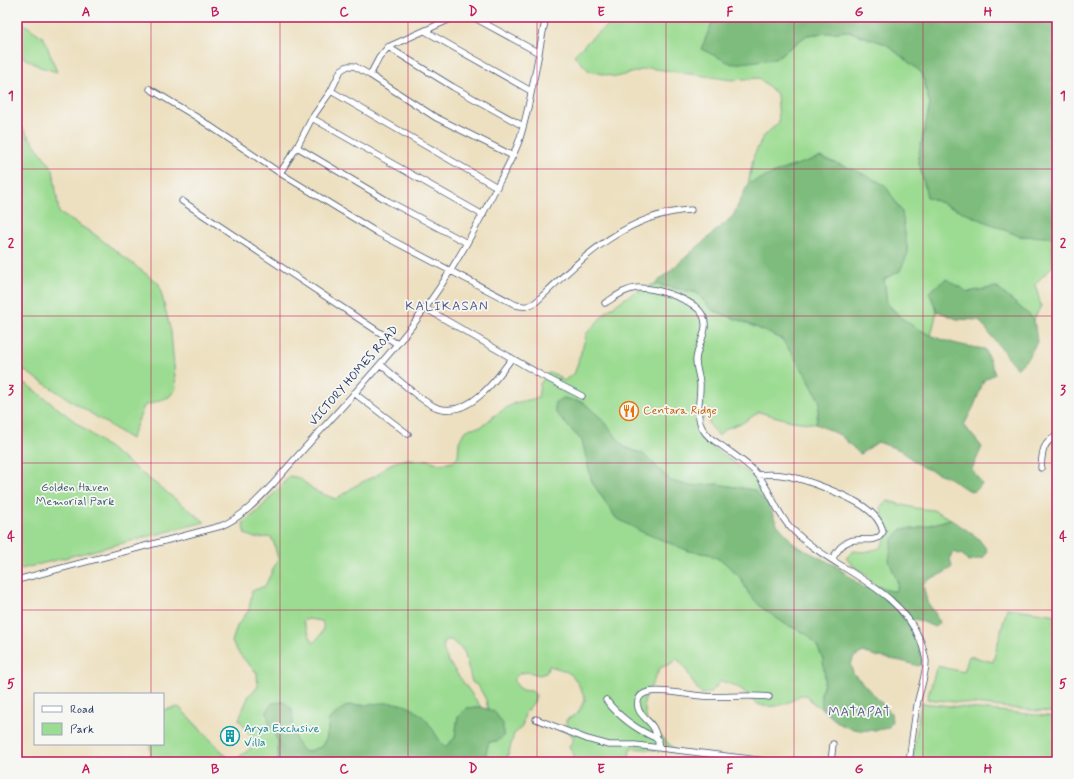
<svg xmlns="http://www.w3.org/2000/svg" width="1074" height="779" font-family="Mynerve,sans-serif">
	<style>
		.green { fill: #9cdc92; stroke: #5c8678; fill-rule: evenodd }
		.forest { fill: #7dbc7c; stroke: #4c766d }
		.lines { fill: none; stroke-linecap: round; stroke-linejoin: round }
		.street-casing { stroke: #3a4a6d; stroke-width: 7 }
		.street { stroke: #fff; stroke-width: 5.5 }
		.grid { fill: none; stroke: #c2185b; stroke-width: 1; stroke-opacity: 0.55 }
		.labels { text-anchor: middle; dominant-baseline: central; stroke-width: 3.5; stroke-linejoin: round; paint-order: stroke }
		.street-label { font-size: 12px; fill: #1b2f5e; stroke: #f6f6f2 }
		.food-label { font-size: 12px; fill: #c56008; stroke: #f6f6f2; text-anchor: start }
		.park-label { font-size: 12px; fill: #3b5a6b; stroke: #f6f6f2 }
		.culture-label { font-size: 12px; fill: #0d838f; stroke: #f6f6f2; text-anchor: start }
		.neighbourhood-label { font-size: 13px; letter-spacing: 1px; fill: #50568a; stroke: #f6f6f2 }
		.neatline { fill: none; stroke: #c2185b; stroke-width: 1.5 }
		.grid-label { font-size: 13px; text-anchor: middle; font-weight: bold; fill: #c2185b }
	</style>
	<rect width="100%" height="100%" fill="#f6f6f2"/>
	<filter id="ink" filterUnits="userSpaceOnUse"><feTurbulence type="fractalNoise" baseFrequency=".025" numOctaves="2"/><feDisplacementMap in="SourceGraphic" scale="8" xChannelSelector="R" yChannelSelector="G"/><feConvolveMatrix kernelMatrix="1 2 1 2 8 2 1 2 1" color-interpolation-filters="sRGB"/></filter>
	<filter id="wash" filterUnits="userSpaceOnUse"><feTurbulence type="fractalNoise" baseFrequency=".012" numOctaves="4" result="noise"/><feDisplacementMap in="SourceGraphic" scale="16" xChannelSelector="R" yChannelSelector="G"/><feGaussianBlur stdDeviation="0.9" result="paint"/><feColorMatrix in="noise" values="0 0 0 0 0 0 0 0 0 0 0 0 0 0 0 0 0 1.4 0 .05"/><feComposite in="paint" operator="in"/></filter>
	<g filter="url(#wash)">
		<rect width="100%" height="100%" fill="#ede0c0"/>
		<path class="green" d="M627,17H736L712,23L775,59L807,35L847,31L886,44L922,73L930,105L918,158L928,197L1019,236L1052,237L1053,266L1035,284L1041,306L1034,319L996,287L968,292H929L937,311L931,336L906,322L887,303L884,279L900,271L787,168L748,184L754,155L763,137L779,122L777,94L759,78L732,80L649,68L616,77L589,71L574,55C590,39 605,24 627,17Z
			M17,19L44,38L57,72L40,67L17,54Z
			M17,121L53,169L59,213L94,234L159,284L171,332L176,389L169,397L144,406L131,439L17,366Z
			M655,284L697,293L713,310L744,322L782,339L806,375L820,402L816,424L792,421L759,412L744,422L725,429L719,436L709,424L707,414L698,426L705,442L757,479L765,493L769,506L754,490L717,484L690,486L671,481L643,454L624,447L604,421L583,402L561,419L582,441L592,482L616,518L689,551L709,554L724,562L740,577L749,594L785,624L805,633L816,644L823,659L825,679L821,694L822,709L812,702L807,695H800C790,704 769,711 756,703C752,701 750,696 747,694C740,687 731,684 721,681L710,693L702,694C691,684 689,669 677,659L670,664L660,668L648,692L644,703L647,724L678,752L630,748L629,762H572L574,755L569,747L574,739L567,729L566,720L578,713L585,699C575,676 574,672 549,666L546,673L539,675L529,672L520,673L513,680L521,690L532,691L536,695L534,702L525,713L522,727L514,734L506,762H488C484,756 487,749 489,742L497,741L495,712L488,709L486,700L479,687L472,682L464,651L451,640H445L443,649L448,661L481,707L466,708L458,716L455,738L445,747L438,740L431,727L361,705H348L329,719L327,737L321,747L305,753C292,743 297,740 294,727C293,719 287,710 283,702L272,703L267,712L269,723L278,741V762H232L257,744L239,719L249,695L258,687L257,673L240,655L232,642L237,626L249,610L252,591L265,586L278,559L274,543L271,537L255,538L245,534L243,523L257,512L290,476L299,478L317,492L336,499L355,486L366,480L376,476L387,466L395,462L407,459L429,460L440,464L453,462L458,457L459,442L464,432L471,428L481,427L494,416L514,403L538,398L540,384L548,373L555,374L564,381L575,372L587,333L608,310L633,293ZM308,619L322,621C326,631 320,636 313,643L303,621Z
			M25,383L205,522L17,570V390Z
			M888,501L915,508L933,510L951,519L915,529H902L889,561L898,583L896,591C886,592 882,587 873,585L867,575L852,565L846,558L853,551L865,552L880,548L887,537L881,506Z
			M1007,608L1057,615V713L927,699L937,666L964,672L969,656L993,662Z
			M921,703L1057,717V762H912Z
			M179,707L232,762H151L150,744H163V710Z"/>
		<path class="forest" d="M736,17H1057V242L1052,237L1019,236L927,197L918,158L930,105L922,73L886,44L847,31L807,35L775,59L732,64L701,49L712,23Z
			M820,157L857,171L885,185L902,212L908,253L900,271L884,279L887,304C893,310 900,317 907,322C932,339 956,345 985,349L995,374L984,380L974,406L964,425L982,447L972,469L982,484L974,492L966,489L948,477L922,467L900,450L878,442L860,454L840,435L816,424L820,402L806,375L782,339L744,322L712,310L697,293L655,284L733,216L748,184L787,168Z
			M946,279L968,292L996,287L1034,319L1037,342L1027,359L1017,369L979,320L957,319L937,311L929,292Z
			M564,398L583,402L604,421L624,447L643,454L671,481L690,486L717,484L754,490L769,506L777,524L795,545L836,566L864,588C882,582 881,592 896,591L898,583L889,561L892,540L902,529H915L951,519L978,538L987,550L983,558L968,561L963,555L953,552L950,558L952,567C944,575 932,576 923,584L927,602L935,613L939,623L935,627C928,625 923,621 915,619L909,625L920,650L923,663L918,666C900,659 881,659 863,652L854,657L851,664L853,673L891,713L892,721L888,728C874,731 858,732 844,726C837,723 829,714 822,709L821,694L825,679L823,659L816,644L805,633L785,624L762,608L749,594L740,577L724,562L709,554L689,551L642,532L616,518L592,482L582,441L555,412V402Z
			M284,702L292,709C294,724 291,742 305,752L321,747L327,737L329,719C335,715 341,709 347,706C351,704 358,706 362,705C386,703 401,698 421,715C431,723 436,737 445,747L455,738L458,716L466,708L481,707L495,712L503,724V737L497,741L489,742C487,749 484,756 488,762H278V741L269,723L267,712L272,703Z"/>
	</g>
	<g filter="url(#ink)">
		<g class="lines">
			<g class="street-casing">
				<path id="street" d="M473,17L539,53
					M425,31L531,91
					M388,47L453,87L523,126
					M370,75L435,117L513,156
					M150,89L198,118L280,173L378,233L516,305C524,307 529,307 536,302C580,260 626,213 691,210
					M331,91L497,187
					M312,118L483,215
					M297,147L388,201L467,243
					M280,173L297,147L312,118L331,91L341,70L348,66H354L370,75L379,58L388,47L455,17
					M182,201L397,344
					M605,303C615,297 625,289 637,288C653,287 688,298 699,310C714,326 697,343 696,360C696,368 699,375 700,383C701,398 694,417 704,431C708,438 715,441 722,446C734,455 748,463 758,475C771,491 776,513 791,528C830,569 899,585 921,642C923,648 925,655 926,661C926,674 921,687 918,700C914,720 912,741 909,762
					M425,308L541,375L582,396
					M380,364C395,376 421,402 438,408C469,418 497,379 512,358
					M354,393L408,434
					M1041,468C1042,454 1042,442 1057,436
					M758,475C768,474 778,474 788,476C808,480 846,495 863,506C872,512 881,521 883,532C876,545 862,537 850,541C841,544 837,552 832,559
					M17,580L221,526C242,517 257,501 273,484C319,430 371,379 415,322C445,283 470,240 492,196C501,178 512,160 519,141C532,101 537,58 546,17
					M606,700C620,718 637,730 658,739
					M536,719L587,739L609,745H635L775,762
					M659,748C658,741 657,734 653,727C648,719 635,713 638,701C639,696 644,693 649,692C664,689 686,695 702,696C724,698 747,694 769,697
					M831,762L833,744"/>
			</g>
			<use href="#street" class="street"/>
		</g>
	</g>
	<path class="grid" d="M151,17V694M280,17V762M408,17V762M537,17V762M666,17V762M794,17V762M923,17V762M17,169H1057M17,316H1057M17,463H1057M17,610H1057M151,744V762"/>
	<defs>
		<g id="restaurant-ring" transform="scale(1)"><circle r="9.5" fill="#f6f6f2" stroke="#e8710a" stroke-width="1.5"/><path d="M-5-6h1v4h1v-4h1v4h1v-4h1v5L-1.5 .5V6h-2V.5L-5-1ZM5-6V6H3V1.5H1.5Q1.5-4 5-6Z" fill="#e8710a"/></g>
		<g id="building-ring" transform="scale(1)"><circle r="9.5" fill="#f6f6f2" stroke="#0f9aa8" stroke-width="1.5"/><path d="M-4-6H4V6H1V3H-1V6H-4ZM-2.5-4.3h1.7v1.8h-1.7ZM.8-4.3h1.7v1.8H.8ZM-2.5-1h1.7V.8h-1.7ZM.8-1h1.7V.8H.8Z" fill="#0f9aa8"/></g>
	</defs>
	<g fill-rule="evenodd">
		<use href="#restaurant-ring" x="629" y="411"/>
		<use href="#building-ring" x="230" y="736"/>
	</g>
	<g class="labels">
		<g class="street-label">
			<text transform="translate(354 376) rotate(-49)">VICTORY HOMES ROAD</text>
		</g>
		<g class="food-label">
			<text x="643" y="411">Centara Ridge</text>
		</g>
		<g class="park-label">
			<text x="75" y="488">Golden Haven<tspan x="75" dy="14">Memorial Park</tspan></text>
		</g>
		<g class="culture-label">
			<text x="244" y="729">Arya Exclusive<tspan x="244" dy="14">Villa</tspan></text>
		</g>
		<g class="neighbourhood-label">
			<text x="447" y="306">KALIKASAN</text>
			<text x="860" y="712">MATAPAT</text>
		</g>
	</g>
	<rect width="1074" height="779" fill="none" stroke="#f6f6f2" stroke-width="44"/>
	<rect x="34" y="693" width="130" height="52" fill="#f6f6f2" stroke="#9ea6b7"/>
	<rect x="42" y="706" width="20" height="6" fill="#ffffff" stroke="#9ea6b7"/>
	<text x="70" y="713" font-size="12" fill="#1b2f5e">Road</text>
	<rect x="42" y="723" width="20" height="12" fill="#9cdc92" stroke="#9ea6b7"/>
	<text x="70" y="733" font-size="12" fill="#1b2f5e">Park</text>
	<rect x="22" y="22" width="1030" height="735" class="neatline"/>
	<g class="grid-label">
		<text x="86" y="16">A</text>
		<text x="215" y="16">B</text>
		<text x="344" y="16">C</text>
		<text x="473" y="16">D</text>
		<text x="601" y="16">E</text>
		<text x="730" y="16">F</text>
		<text x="859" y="16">G</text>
		<text x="988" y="16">H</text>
		<text x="11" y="100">1</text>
		<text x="1063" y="100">1</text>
		<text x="11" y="247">2</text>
		<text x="1063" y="247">2</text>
		<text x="11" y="394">3</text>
		<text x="1063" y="394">3</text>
		<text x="11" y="541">4</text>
		<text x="1063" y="541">4</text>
		<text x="11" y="688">5</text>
		<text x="1063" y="688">5</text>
		<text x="86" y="773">A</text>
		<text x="215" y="773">B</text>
		<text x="344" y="773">C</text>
		<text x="473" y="773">D</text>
		<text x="601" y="773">E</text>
		<text x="730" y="773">F</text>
		<text x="859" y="773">G</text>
		<text x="988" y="773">H</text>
	</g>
</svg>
